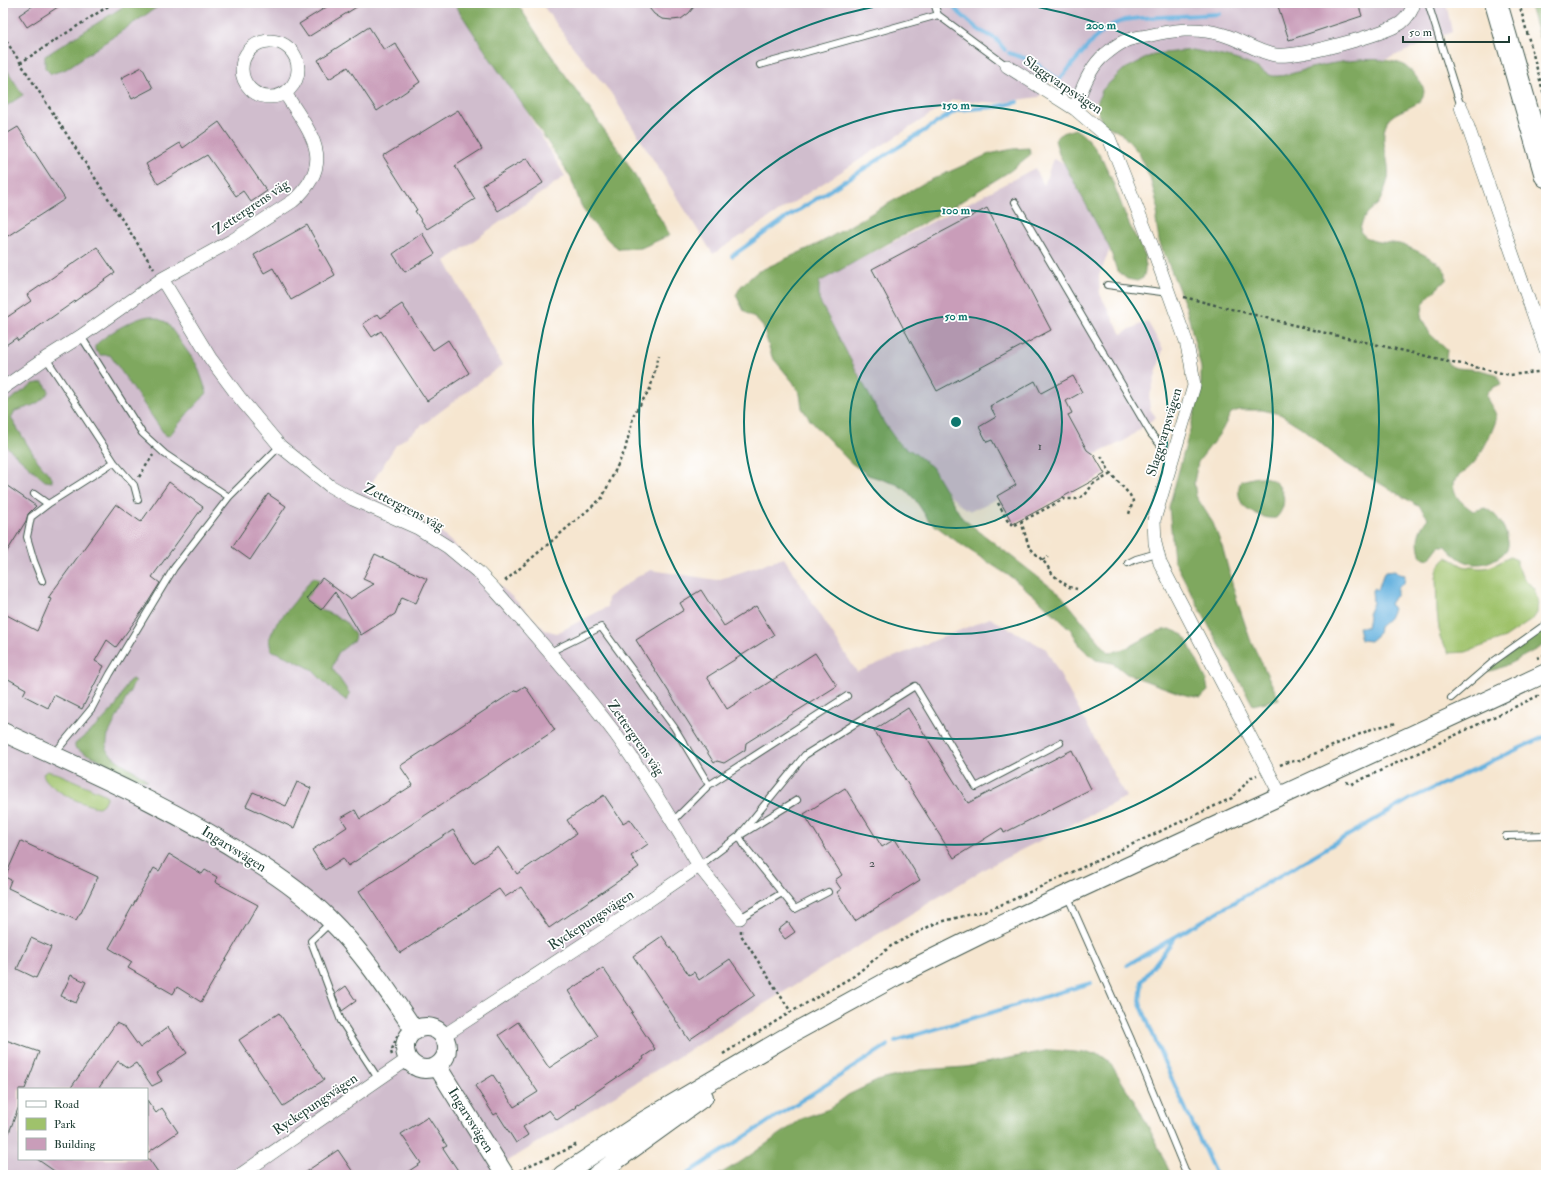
<svg xmlns="http://www.w3.org/2000/svg" width="1549" height="1178" font-family="'IM FELL Double Pica',serif">
	<style>
		.industrial { fill: #d0bdcd; fill-rule: evenodd }
		.green { fill: #9fc26b; stroke: #5f8050 }
		.forest { fill: #7fa85f; stroke: #4f724a }
		.water { fill: #66b2df; stroke: #42788a }
		.lines { fill: none; stroke-linecap: round; stroke-linejoin: round }
		.stream { stroke: #66b2df; stroke-width: 4 }
		.building { fill: #c99db9 }
		.lane-casing { stroke: #3f564b; stroke-width: 8 }
		.street-casing { stroke: #3f564b; stroke-width: 14 }
		.secondary-casing { stroke: #3f564b; stroke-width: 20 }
		.highway-casing { stroke: #3f564b; stroke-width: 24 }
		.path { stroke: #3f564b; stroke-width: 2.5; stroke-dasharray: 3 3; stroke-linecap: butt }
		.lane { stroke: #fff; stroke-width: 6 }
		.street { stroke: #fff; stroke-width: 13 }
		.secondary { stroke: #fff; stroke-width: 18 }
		.highway { stroke: #fff; stroke-width: 22 }
		.ring { fill: none; stroke: #0f766e; stroke-width: 2 }
		.labels { text-anchor: middle; dominant-baseline: central; stroke-width: 3.5; stroke-linejoin: round; paint-order: stroke }
		.number-label { font-size: 12px; fill: #4a5555 }
		.street-label { font-size: 14px; fill: #1f3d34; stroke: #fff }
		.centre { fill: #0f766e; stroke: #fff; stroke-width: 2 }
		.ring-label { font-size: 12px; text-anchor: middle; font-weight: bold; fill: #0f766e; stroke: #fff; stroke-width: 3.5; stroke-linejoin: round; paint-order: stroke }
	</style>
	<rect width="100%" height="100%" fill="#fff"/>
	<filter id="ink" filterUnits="userSpaceOnUse"><feTurbulence type="fractalNoise" baseFrequency=".025" numOctaves="2"/><feDisplacementMap in="SourceGraphic" scale="8" xChannelSelector="R" yChannelSelector="G"/><feConvolveMatrix kernelMatrix="1 2 1 2 8 2 1 2 1" color-interpolation-filters="sRGB"/></filter>
	<filter id="wash" filterUnits="userSpaceOnUse"><feTurbulence type="fractalNoise" baseFrequency=".012" numOctaves="4" result="noise"/><feDisplacementMap in="SourceGraphic" scale="16" xChannelSelector="R" yChannelSelector="G"/><feGaussianBlur stdDeviation="0.9" result="paint"/><feColorMatrix in="noise" values="0 0 0 0 0 0 0 0 0 0 0 0 0 0 0 0 0 1.4 0 .05"/><feComposite in="paint" operator="in"/></filter>
	<g filter="url(#wash)">
		<rect width="100%" height="100%" fill="#f6e6d0"/>
		<path class="industrial" d="M3,3H462L565,176L445,261L502,365L396,445L366,492L439,531L511,596L545,630L557,633L607,607L608,597L637,577L651,570L717,580L784,558L857,672L990,618L1046,649L1126,797L986,868L485,1175H3ZM19,1089H147V1159H19Z
			M541,3H1446L1452,32L1377,63L1282,79L1205,54L1151,63L1089,106L1054,76L1039,97L997,103L953,100L713,254L611,93L574,48Z
			M1053,159L1065,164L1110,249L1099,276L1100,294L1121,334L1147,321L1163,349L1149,399L1150,409L1156,417L1124,441L1094,455L1105,474L1013,524L998,496L997,499L971,511L961,506L945,490L932,467L913,452L900,444L884,423L819,300V283L834,273L1035,168L1044,185Z"/>
		<path class="green" d="M1446,557C1454,560 1457,563 1463,566C1466,567 1470,567 1472,567C1490,571 1496,563 1510,557L1517,560V565L1523,577L1534,589L1538,601L1537,613L1533,619L1505,638L1466,652L1449,653L1440,638L1437,612L1436,578L1438,568Z
			M47,771L59,774L104,794L107,796L103,804L99,807C84,806 47,789 43,774Z"/>
		<path class="forest" d="M129,3H163L66,69L51,74L45,68V56Z
			M454,3H517L544,45L625,159L670,235L641,248L619,249L610,242L589,219L581,205L571,178L534,121L493,63Z
			M1529,3H1546V37L1539,38Z
			M1193,50C1212,54 1233,57 1251,65C1258,67 1266,75 1273,76C1285,77 1299,71 1311,68C1336,62 1379,54 1404,65C1409,67 1413,73 1417,78C1421,83 1426,89 1423,96C1418,109 1394,109 1387,122C1378,139 1391,161 1388,179C1386,186 1382,198 1378,204C1376,206 1373,208 1371,210C1364,216 1361,223 1360,231C1370,245 1384,241 1399,244C1409,246 1441,262 1445,270C1446,273 1446,277 1446,280L1427,298L1423,305L1421,317L1430,334L1447,350L1446,359L1449,365L1456,368L1480,370L1496,374L1501,384C1497,386 1493,387 1490,390C1479,397 1499,410 1496,420C1493,431 1479,459 1471,466C1465,472 1458,475 1453,482C1454,498 1461,502 1473,511L1485,508C1490,511 1496,515 1499,520C1504,526 1511,543 1507,549C1504,554 1499,557 1495,559C1476,570 1459,562 1446,546H1439L1429,559L1421,557C1416,541 1417,532 1428,518L1420,507L1342,461L1302,428L1280,414L1262,410H1239L1231,413L1221,432L1198,462L1194,482L1196,496L1213,523L1223,549L1234,591L1250,639L1279,699L1253,705L1210,628L1174,560L1169,507L1201,389V368L1186,307L1159,241L1156,220L1158,207L1150,178L1139,153L1122,134L1102,123L1096,106L1102,90L1123,70L1154,54Z
			M3,64L23,95L3,108Z
			M1075,129C1106,148 1116,195 1130,226C1134,235 1141,245 1144,254C1146,263 1146,270 1143,278L1137,281L1127,279L1117,271L1110,249L1059,154L1055,140L1062,133Z
			M1029,148L1031,154L1010,171L949,209L819,282V300L884,423L899,444L913,452L932,467L962,518L1061,595L1108,652L1117,651L1129,647L1158,631L1170,629L1184,635L1206,679L1208,691L1200,698L1182,694L1127,674L1113,663L1096,660L1081,647L1071,630L1038,599L1014,579L963,546L929,521L916,501L906,490L896,484L868,475L851,463L810,420L802,408L800,394L793,382L772,357L763,327L757,320L744,311L736,295L741,286L757,272L820,243L924,183L989,154L1013,149Z
			M150,316L166,322L170,327L197,365L207,393L188,413L169,436L165,435L110,355H100L95,350V346C104,335 136,317 150,316Z
			M43,382L49,391C42,404 29,407 15,411L11,418L37,460L52,478V482L45,481L6,446L3,445V405L33,384Z
			M1257,477C1261,477 1267,477 1270,479C1286,487 1288,506 1276,518C1268,519 1264,517 1257,514C1254,512 1251,512 1248,510C1239,504 1236,490 1241,481Z
			M313,577L320,580L306,599L321,610L338,617L346,622L355,635L354,640L338,653L332,668L350,694L347,701L331,689L311,669L294,660L271,650L269,639L276,624L295,601Z
			M1546,629V644C1534,650 1500,671 1488,671V668Z
			M132,679L135,681L108,735L106,749C114,762 136,769 148,781C130,778 115,767 98,759C90,755 82,753 75,748V744L98,725L116,706L128,682Z
			M1050,1050L1099,1054L1109,1061L1139,1109L1156,1142L1171,1175H718L742,1161L803,1118L829,1109L848,1095L877,1081L920,1070L965,1067Z"/>
		<path class="water" d="M1395,570L1399,574L1405,575L1404,583L1397,588V593L1390,604L1393,609L1389,618L1379,627L1378,634L1370,641L1361,640L1358,627H1367L1369,617L1368,614L1373,603L1372,590L1374,588L1378,590L1383,575L1386,571Z"/>
		<g class="lines">
			<path class="stream" d="M953,3L956,10L965,18L979,30L996,39L1005,50
				M1009,53L1033,61L1059,80L1094,39L1110,26L1124,20L1141,18L1219,14
				M732,256L786,218L957,110L995,107L1018,102
				M1174,939L1142,981L1140,1003L1165,1064L1216,1175
				M1127,965L1410,799L1546,736
				M895,1041L1091,983
				M685,1175L888,1045"/>
		</g>
		<g id="blocks">
			<path class="building" d="M37,3H64L27,27L19,15Z
				M333,3H363L308,37L299,24Z
				M645,3H697L689,13L681,19L672,20L662,19L654,14Z
				M1277,3H1358L1362,16L1289,40Z
				M369,27L384,50L395,43L420,82L377,111L348,67L329,79L318,60Z
				M142,67L153,88L132,99L121,78Z
				M458,110L482,149L455,166L475,199L427,229L415,211L417,210L383,156Z
				M219,122L267,191L251,202L243,191L236,196L207,155L158,184L146,164L180,143L183,148Z
				M18,127L65,199L3,239V136Z
				M527,158L543,183L498,211L482,185Z
				M987,208L1051,330L937,391L872,269Z
				M307,225L335,275L291,300L273,268L264,273L254,255Z
				M422,233L435,254L405,272L393,254Z
				M97,247L115,273L18,341L16,338L3,347V320L31,301L27,295Z
				M402,304L433,350L448,340L469,373L427,401L381,331L372,337L363,324L378,314L381,318Z
				M1073,376L1082,392L1066,401L1072,413L1068,415L1087,450L1094,455L1105,474L1013,524L997,496L1016,485L992,440L987,442L979,427L996,417L990,406L1035,381L1041,393Z
				M169,482L203,507L152,577L160,583L143,610L116,647L107,640L95,661L104,666L82,709L54,695L48,708L23,695L26,689L3,676V613L37,631L51,599L48,598L116,504L141,522Z
				M3,483L36,506L28,514L26,521L3,558Z
				M268,494L286,506L250,560L232,547Z
				M375,554L427,579L416,603L402,597L395,614L361,635L335,592L321,610L306,599L322,578L350,599L374,584L363,579Z
				M701,590L724,626L756,606L774,635L707,677L727,709L815,653L837,686L746,743L745,750L724,763L717,761L714,763L636,640L684,610L680,603Z
				M525,686L555,730L348,866L343,858L325,870L312,850L347,827L341,818L355,810L360,819L413,785L400,766L516,690L517,691Z
				M908,708L968,803L1072,750L1091,789L1004,833L1002,828L954,858L874,730Z
				M297,782L311,788L294,828L246,806L253,792L286,806Z
				M845,788L882,847L895,839L920,880L855,921L837,892L841,889L835,880L842,875L804,814Z
				M604,795L623,823L630,819L648,844L631,856L639,867L549,928L521,887L505,897L499,889L400,953L359,891L453,830L474,863L498,847L517,874L576,834L567,820Z
				M21,841L98,877L81,913H80L76,920L8,888L11,880L5,877Z
				M169,854L202,874L205,870L217,877L215,882L258,905L201,1002L177,987L173,994L128,968L132,962L109,948L154,868L159,871Z
				M788,922L795,932L785,939L778,930Z
				M662,936L689,975L694,972L699,980L730,959L755,995L689,1040L633,956Z
				M31,938L51,947L36,978L17,969Z
				M603,968L633,1012L631,1013L655,1049L643,1057L644,1059L575,1106L576,1107L557,1120L549,1110L523,1127L528,1135L516,1143L497,1113L494,1115L475,1086L493,1075L514,1107L538,1092L499,1035L518,1022L549,1068L598,1036L568,991Z
				M71,975L86,982L76,1003L61,996Z
				M346,986L356,1001L342,1011L335,994Z
				M279,1013L324,1080L283,1106L239,1040Z
				M116,1023L125,1027L140,1048L168,1027L187,1053L157,1073L162,1081L152,1086L136,1063L128,1068L118,1061L98,1089H70Z
				M3,1039L39,1052L25,1089H19V1106L4,1146H3Z
				M147,1100L156,1113L162,1108L178,1132L147,1153Z
				M428,1117L447,1146L443,1148L461,1175H403L421,1163L401,1134Z
				M338,1150L355,1175H301Z
				M37,1159H149L160,1175H60Z"/>
		</g>
	</g>
	<g filter="url(#ink)">
		<use href="#blocks" fill-opacity="0" stroke="#3f564b" stroke-width="1"/>
		<g class="lines">
			<g class="lane-casing">
				<path id="lane" d="M934,3L938,15
					M1428,3L1461,107
					M760,65L938,15L1007,66
					M1015,202L1151,434L1172,458
					M1107,285L1169,293
					M81,336L142,433L165,454L229,497
					M114,462L134,485L138,500
					M34,494L48,504L114,462L46,358
					M1128,563L1136,559L1157,553
					M42,581L34,561L27,537L31,517L48,504
					M550,652L601,627L674,727L709,785
					M1451,698L1494,661L1546,624
					M54,754L92,708L110,674L174,568L229,497L280,446
					M673,821L709,785L847,696
					M1506,836L1546,835
					M699,866L739,836L797,800
					M828,892L795,909L746,848L739,836L805,755L915,686L976,787L1060,743
					M1067,895L1130,1037L1187,1175
					M740,918L782,893
					M331,922L311,941L341,1021L379,1080"/>
			</g>
			<g class="street-casing">
				<path id="street" d="M242 69a28 28 0 1 1 56 0a28 28 0 1 1-56 0Z
					M1007,66L1075,109L1109,138L1152,246L1186,341L1191,363L1194,386L1154,520L1155,543L1160,563L1281,796
					M1461,107L1546,350
					M1075,109C1080,93 1089,70 1101,58C1107,53 1116,45 1123,42C1130,38 1139,37 1147,36C1172,30 1196,27 1221,34C1240,39 1256,52 1275,55C1297,58 1382,35 1401,23C1407,18 1412,11 1414,3
					M162,279L210,358L239,397L280,446L330,486L353,499L418,528L448,547L478,572L495,590C536,636 577,683 614,732C645,775 672,820 699,866
					M3,388L46,358L81,336L162,279L233,240L293,201C338,161 310,133 285,93
					M443,1036L614,924L699,866L740,918
					M240,1175L408,1059"/>
			</g>
			<g class="secondary-casing">
				<path id="secondary" d="M3,732C87,771 173,808 251,859C278,876 306,895 328,918C362,951 388,991 415,1031
					M405 1048a21 21 0 1 1 42 0a21 21 0 1 1-42 0Z
					M437,1066L505,1175
					M562,1175L645,1120L791,1034L895,977L988,931L1546,673
					M596,1175L704,1097"/>
			</g>
			<g class="highway-casing">
				<path id="highway" d="M1496,3L1546,176"/>
			</g>
			<path class="path" d="M1519,3L1546,102
				M3,36L154,269
				M20,63L113,3
				M1184,297L1321,332L1510,375L1546,371
				M1101,456L1111,474L1130,495L1133,501L1129,514
				M139,477L153,455
				M998,503L1007,520L1013,526L1064,499H1076L1085,495L1093,484L1111,474
				M1021,521L1029,547L1046,564L1053,575L1069,587L1077,589
				M1042,560L1048,557
				M505,581L602,498L625,450L634,414L650,389L659,355
				M1537,658L1546,654
				M1280,765L1288,762L1300,760L1374,728L1397,723
				M1346,782L1352,784L1540,695
				M741,930V935L791,1012
				M723,1054L791,1012L854,976L891,946L936,923L988,910L1008,902L1232,798L1252,777L1257,775
				M392,1055L391,1052L398,1034
				M410,1074L424,1073
				M519,1171C537,1160 559,1155 577,1144"/>
			<use href="#lane" class="lane"/>
			<use href="#street" class="street"/>
			<use href="#secondary" class="secondary"/>
			<use href="#highway" class="highway"/>
		</g>
	</g>
	<circle cx="956" cy="422" r="106" fill="#0f766e" fill-opacity=".12"/>
	<g class="ring">
		<circle cx="956" cy="422" r="106"/>
		<circle cx="956" cy="422" r="212"/>
		<circle cx="956" cy="422" r="317"/>
		<path d="M1015 3A423 423 0 1 1 897 3"/>
	</g>
	<g class="labels">
		<g class="number-label">
			<text x="1040" y="446">1</text>
			<text x="872" y="863">2</text>
		</g>
		<g class="street-label">
			<text transform="translate(1063 85) rotate(34)">Slaggvarpsvägen</text>
			<text transform="translate(251 207) rotate(-34)">Zettergrens väg</text>
			<text transform="translate(1164 432) rotate(-73)">Slaggvarpsvägen</text>
			<text transform="translate(404 507) rotate(27)">Zettergrens väg</text>
			<text transform="translate(636 738) rotate(55)">Zettergrens väg</text>
			<text transform="translate(234 849) rotate(32)">Ingarvsvägen</text>
			<text transform="translate(591 920) rotate(-33)">Ryckepungsvägen</text>
			<text transform="translate(315 1104) rotate(-34)">Ryckepungsvägen</text>
			<text transform="translate(471 1120) rotate(58)">Ingarvsvägen</text>
		</g>
	</g>
	<circle cx="956" cy="422" r="6" class="centre"/>
	<g class="ring-label">
		<text x="1101" y="29">200 m</text>
		<text x="956" y="109">150 m</text>
		<text x="956" y="214">100 m</text>
		<text x="956" y="320">50 m</text>
	</g>
	<rect width="1549" height="1178" fill="none" stroke="#fff" stroke-width="16"/>
	<rect x="18" y="1088" width="130" height="72" fill="#ffffff" stroke="#a5b1ae"/>
	<rect x="26" y="1101" width="20" height="6" fill="#ffffff" stroke="#a5b1ae"/>
	<text x="54" y="1108" font-size="12" fill="#1f3d34">Road</text>
	<rect x="26" y="1118" width="20" height="12" fill="#9fc26b" stroke="#a5b1ae"/>
	<text x="54" y="1128" font-size="12" fill="#1f3d34">Park</text>
	<rect x="26" y="1138" width="20" height="12" fill="#c99db9" stroke="#a5b1ae"/>
	<text x="54" y="1148" font-size="12" fill="#1f3d34">Building</text>
	<path d="M1403 36v6h106v-6" fill="none" stroke="#1f3d34" stroke-width="2"/>
	<text x="1409" y="36" font-size="12" fill="#1f3d34" stroke="#ffffff" stroke-width="3" paint-order="stroke">50 m</text>
</svg>
